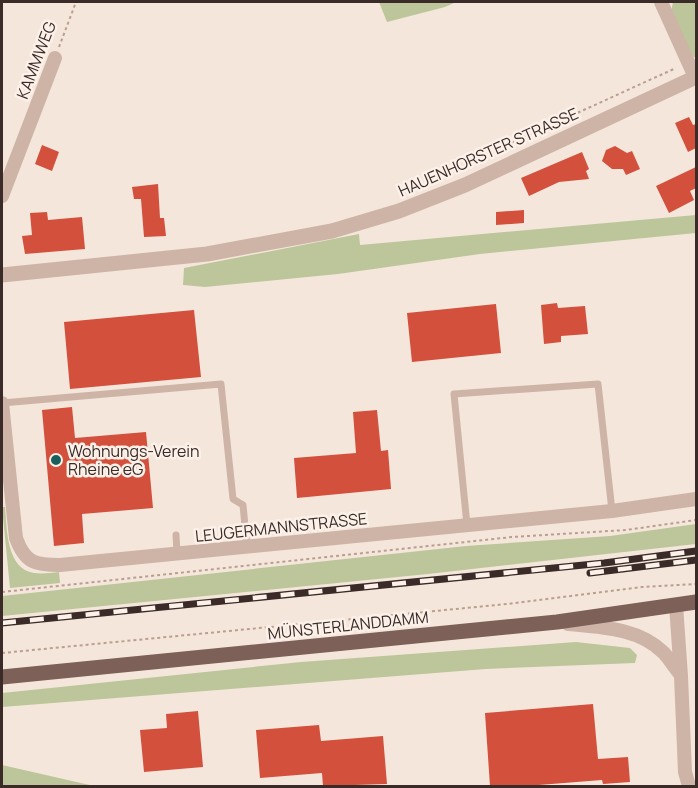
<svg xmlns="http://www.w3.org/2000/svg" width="698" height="788" font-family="Manrope,sans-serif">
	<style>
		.green { fill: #bcc69a }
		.building { fill: #d2503c }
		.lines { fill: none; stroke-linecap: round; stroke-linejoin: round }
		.path { stroke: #ba9e90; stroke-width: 2; stroke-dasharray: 3 3; stroke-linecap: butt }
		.service { stroke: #ceb4a6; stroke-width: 7 }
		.minor { stroke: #ceb4a6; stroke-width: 14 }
		.tertiary { stroke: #ceb4a6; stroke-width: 15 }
		.primary { stroke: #7d6057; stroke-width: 15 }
		.rail-casing { stroke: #3a2b28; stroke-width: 7 }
		.rail { stroke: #fcf1e9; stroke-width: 4.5; stroke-dasharray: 14; stroke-linecap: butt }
		.poi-dot { fill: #19605d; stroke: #fcf1e9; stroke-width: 2 }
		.labels { text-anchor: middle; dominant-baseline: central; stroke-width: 5; stroke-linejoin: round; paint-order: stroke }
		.street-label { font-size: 16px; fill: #3a2b28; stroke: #fcf1e9 }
		.poi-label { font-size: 16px; fill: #3a2b28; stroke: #fcf1e9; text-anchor: start }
	</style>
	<rect width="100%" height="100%" fill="#f5e6dc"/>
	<path class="green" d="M379,2H454V3L445,7L387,22Z
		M673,2H696V58L690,55L671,12Z
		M696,215V233L480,254L338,274L205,287L183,285L184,268L359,234L360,245Z
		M2,507H5C7,528 6,569 34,573C42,574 51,573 59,572L60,583L10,588Z
		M696,524V544L428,574L2,616V596L466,546L610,536Z
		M576,642L630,648L637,655L635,663L486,669L2,707V693L301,662Z
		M2,765L94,786H2Z"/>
	<path class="building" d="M689,117L693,125L696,124V148L688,152L675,123Z
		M42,145L59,152L52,171L35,164Z
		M615,146L627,153L632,151L640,169L626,175L623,169H612L602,161L606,150Z
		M582,152L589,169L586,171L589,179L559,182L529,196L521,178Z
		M696,167V188L690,191L694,200L669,213L656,186Z
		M158,184L160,218H164L166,236L144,237L141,199H134L132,187Z
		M524,210V223L496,225V212Z
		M47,212L48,220L82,217L85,249L25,254L22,236L32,235L30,213Z
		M557,303L558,308L585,306L588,334L561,336V342L544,344L541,305Z
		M496,304L501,353L412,362L407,313Z
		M194,310L201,377L70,389L64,322Z
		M72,407L75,438L146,432L153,508L82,514L84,543L54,546L42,410Z
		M377,410L381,451L388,450L391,489L297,498L294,458L356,453L353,412Z
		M593,704L598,759L628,757L630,782L603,784L602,780L526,786H490L485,713Z
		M198,711L203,767L144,772L140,730L167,728L166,714Z
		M319,725L321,741L383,736L387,784L323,786L322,773L260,778L256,730Z"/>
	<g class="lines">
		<path class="path" d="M59,47L76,2
			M481,160L486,155L509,144L676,68
			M2,592L512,537L626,530L696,520
			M2,653L507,604L642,587L696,584"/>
		<path class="service" d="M2,403L221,384L233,499L243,505L247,547
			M467,525L454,394L598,384L612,511
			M176,535L177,553"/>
		<path class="minor" d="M661,2L695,77
			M2,196L55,58
			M2,403L16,538C25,563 35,565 60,565L612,511L696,499
			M676,605L681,676L685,772L689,786
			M568,624C601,627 639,628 664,653C670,660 675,668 681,675"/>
		<path class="tertiary" d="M2,275L207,254L332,231L399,211L465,185L696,77"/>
		<path class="primary" d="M2,677L557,622L696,602"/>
		<g class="rail-casing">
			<path id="rail" d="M590,573L696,560
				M2,623L604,563L696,551"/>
		</g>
		<use href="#rail" class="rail"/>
	</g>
	<circle class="poi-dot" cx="56" cy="460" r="6"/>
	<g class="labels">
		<g class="street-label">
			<text transform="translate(36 60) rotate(-69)">KAMMWEG</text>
			<text transform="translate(488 152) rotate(-24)">HAUENHORSTER STRASSE</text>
			<text transform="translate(281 527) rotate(-6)">LEUGERMANNSTRASSE</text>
			<text transform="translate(348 625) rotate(-6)">MÜNSTERLANDDAMM</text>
		</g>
		<g class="poi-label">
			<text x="68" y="451">Wohnungs-Verein<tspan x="68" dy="18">Rheine eG</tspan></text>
		</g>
	</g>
	<rect width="698" height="788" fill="none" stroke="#3a2b28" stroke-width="6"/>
</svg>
